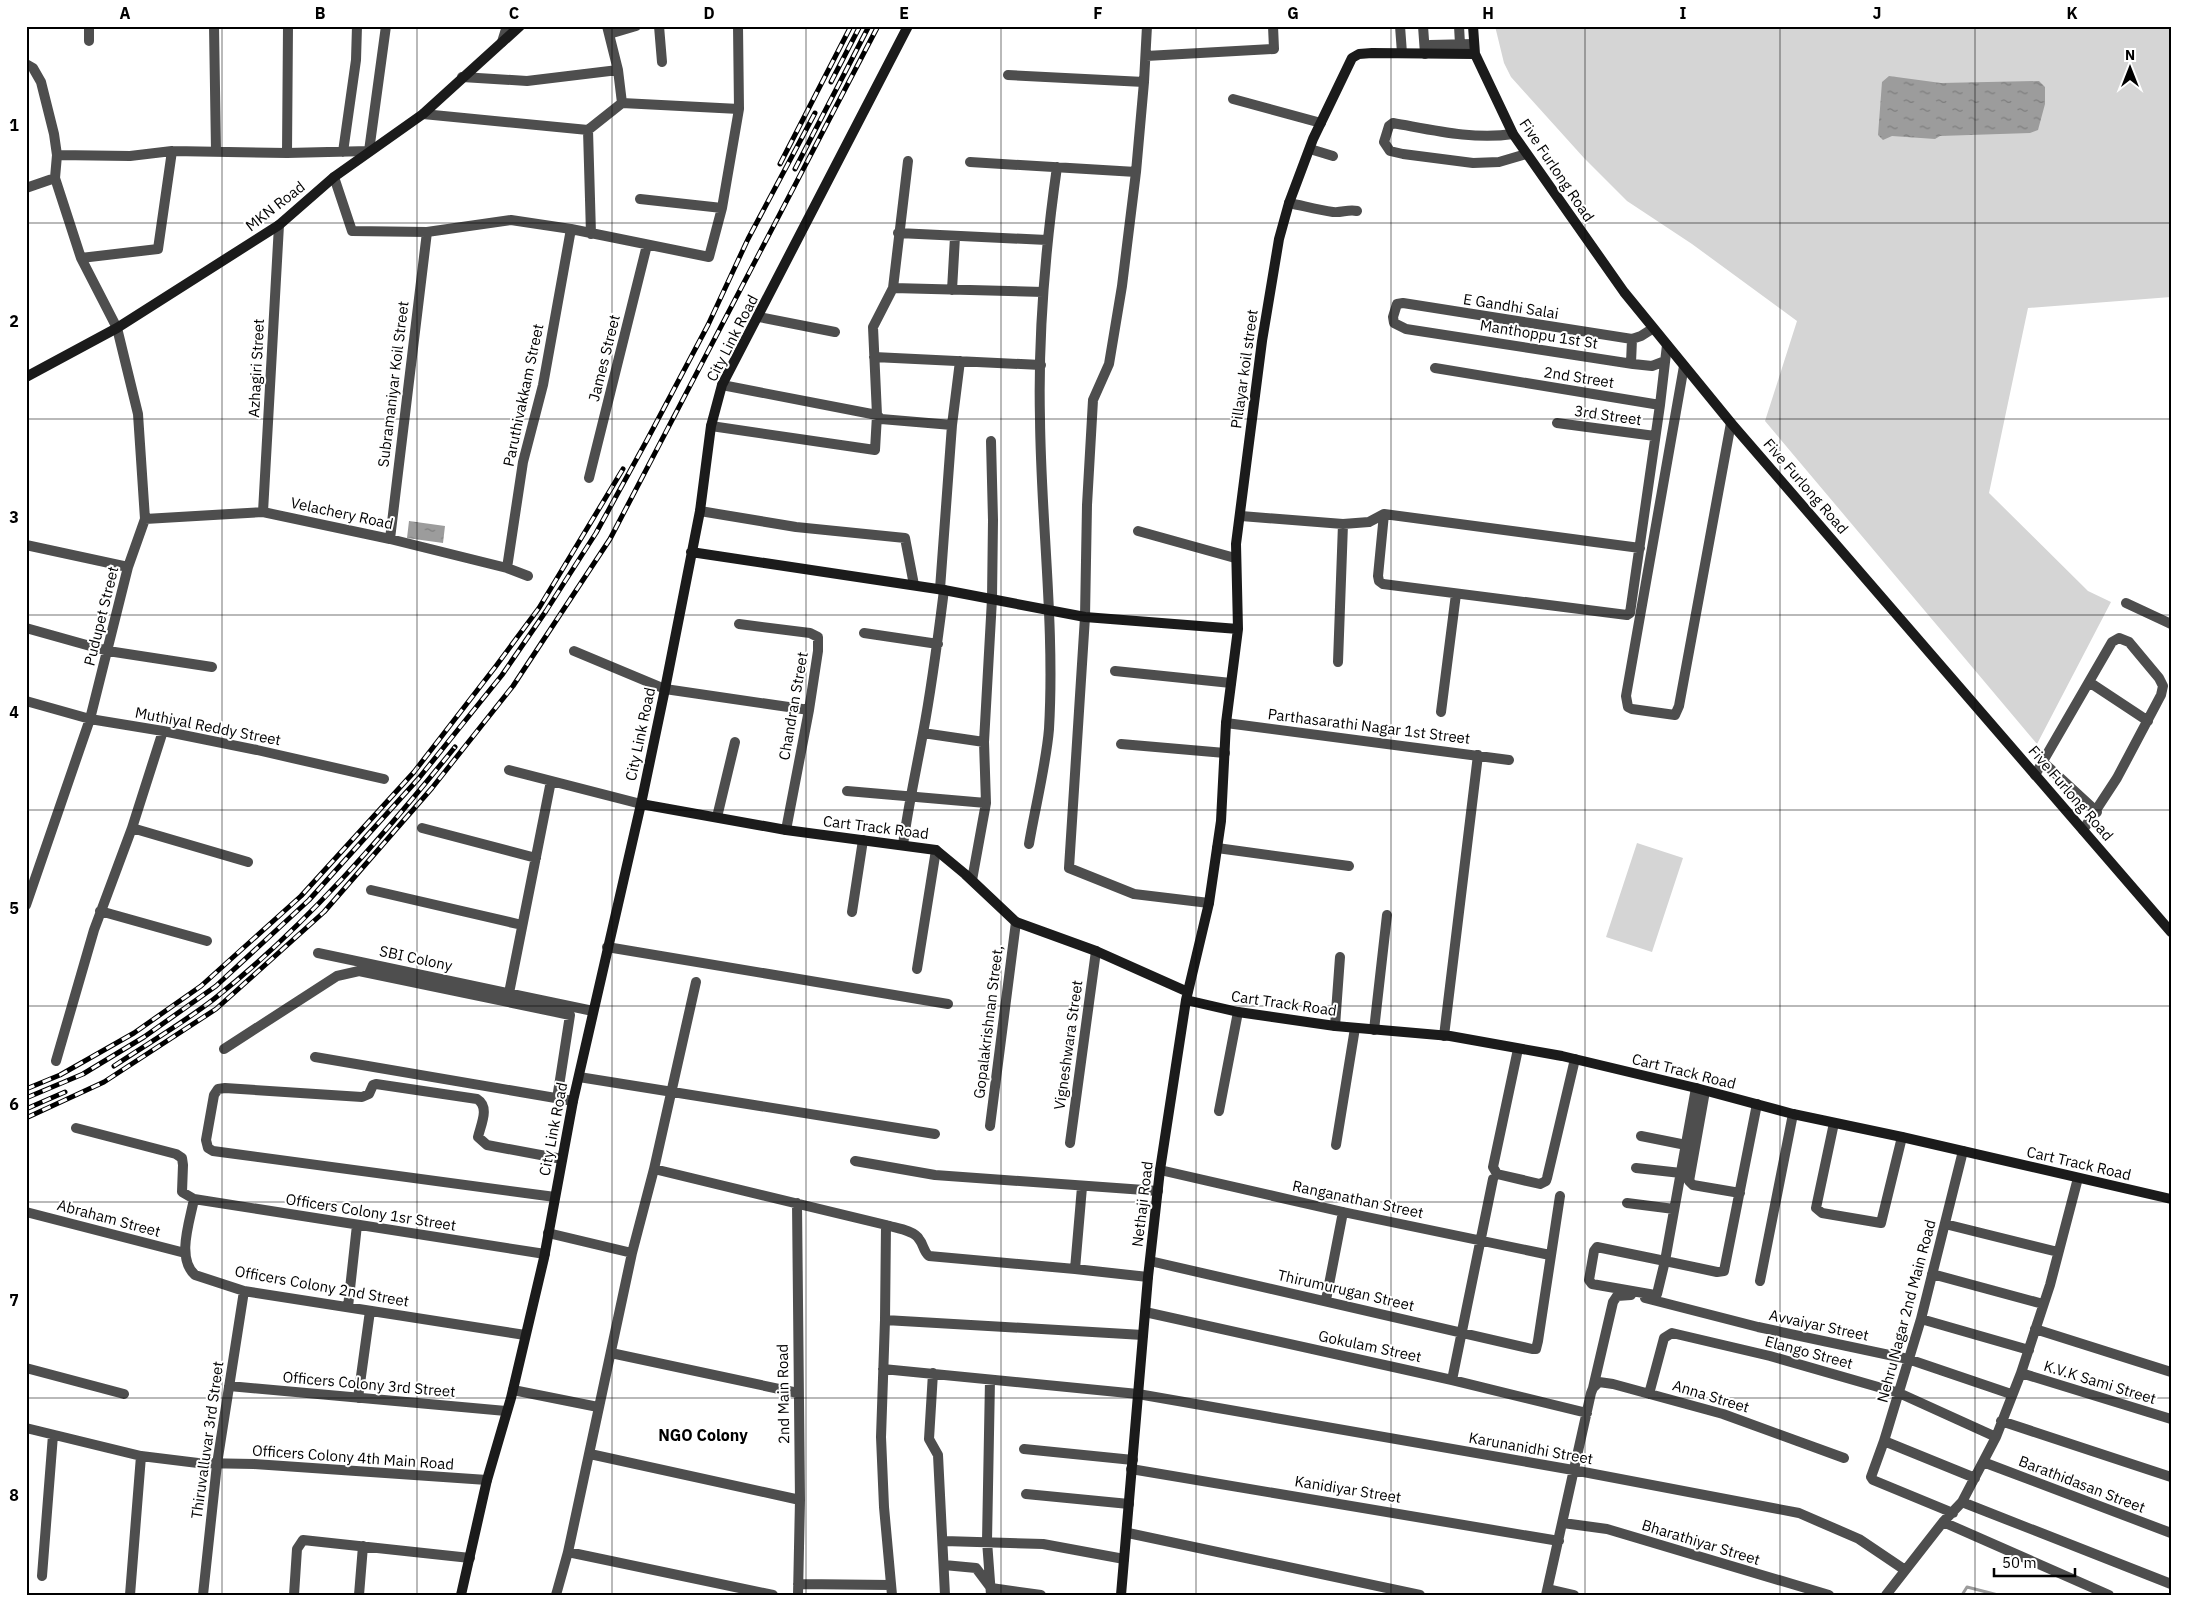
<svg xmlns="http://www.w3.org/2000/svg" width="2197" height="1621" font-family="'IBM Plex Sans',sans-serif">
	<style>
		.grass { fill: #d5d5d5 }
		.water { fill: url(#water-ripples) }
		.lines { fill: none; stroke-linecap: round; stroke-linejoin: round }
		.stream { stroke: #9c9c9c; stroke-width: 3 }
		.street { stroke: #4e4e4e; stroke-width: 10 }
		.secondary { stroke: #1b1b1b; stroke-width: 10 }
		.rail-casing { stroke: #000; stroke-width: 5 }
		.rail { stroke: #fff; stroke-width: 3; stroke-dasharray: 9; stroke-linecap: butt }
		.grid { fill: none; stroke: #000; stroke-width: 1; stroke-opacity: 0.55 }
		.labels { text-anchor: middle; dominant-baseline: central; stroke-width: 4; stroke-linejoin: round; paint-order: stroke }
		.street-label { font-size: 15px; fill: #000; stroke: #fff }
		.neighbourhood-label { font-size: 16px; font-weight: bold; fill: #000; stroke: #fff }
		.neatline { fill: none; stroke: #000; stroke-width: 2 }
		.grid-label { font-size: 16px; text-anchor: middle; font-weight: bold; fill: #000 }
	</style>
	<defs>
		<pattern id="water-ripples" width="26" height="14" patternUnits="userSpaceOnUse" patternTransform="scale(1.25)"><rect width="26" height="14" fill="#9c9c9c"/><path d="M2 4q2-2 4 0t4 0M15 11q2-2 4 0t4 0" fill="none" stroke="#7d7d7d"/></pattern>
	</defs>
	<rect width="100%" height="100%" fill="#fff"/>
	<path class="grass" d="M1495,26H2171V297L2028,308L1989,493L2088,591L2111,602L2037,744L1765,421L1797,321L1692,244L1627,201L1584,158L1511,77L1504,63Z
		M1637,843L1683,858L1652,952L1606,937Z"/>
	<path class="water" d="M1889,76L1941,83L2039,81L2045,87V104L2038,130L2030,133L1940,136L1935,139L1892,136L1883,140L1878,135L1882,82Z
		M409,521L445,526L443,543L407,538Z"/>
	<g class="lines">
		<path class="stream" d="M1962,1595L1967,1587L1998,1595"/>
		<path class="street" d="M89,26V41
			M214,26L216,151
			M659,26L662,62
			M1147,26L1144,82L1136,172L1122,286L1109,364L1093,400L1087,505L1085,617L1069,868L1134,894L1209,903
			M1400,26L1402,53
			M1423,26L1425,54
			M1459,26L1460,44
			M609,34L636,26
			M502,42L507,26
			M1430,45L1474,44
			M1146,56L1274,49L1273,26
			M26,64L33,68L41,82L54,134L57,155L55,178L81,258L117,328L138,414L145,519L128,567L90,719L26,905
			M1008,75L1144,82
			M462,77L527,81L618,70
			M1233,99L1321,123
			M622,103L739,109
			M423,114L588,130L622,103L618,70L607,26
			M588,130L591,234
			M1513,134C1473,140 1433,130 1393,123L1389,126L1384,142L1390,151L1403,154L1473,163L1499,162L1526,154
			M1310,149L1333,156
			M343,152L356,60L357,26
			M287,153L288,26
			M57,155L130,156L172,151L287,153L369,151L386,26
			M970,162L1136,172
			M334,177L352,231L427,232L511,220L571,229L709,257L722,208L739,109L738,26
			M26,188L55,178
			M640,199L722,208
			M1289,203C1304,206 1318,210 1333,212C1342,213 1348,209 1357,211
			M898,233L1047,240
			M81,258L158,249L172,151
			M893,288L1043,292
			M952,290L955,237
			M759,317L835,332
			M1652,329L1641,336L1632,339L1403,303L1397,304L1393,317L1394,323L1406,329L1633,364L1652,366L1665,361
			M874,357L1041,365
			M1631,363L1632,339
			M1684,366L1626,696L1628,707L1632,709L1675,715L1679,706L1731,423
			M1435,368L1660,405L1667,345
			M722,385L877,415L881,419L952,425L940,589
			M1557,423L1655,436
			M952,425L960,361
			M711,426L875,450L877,415L873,327L893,288L908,161
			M589,478L647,245
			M700,511L796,527L905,538L914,585
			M263,512L279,225
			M1384,514L1378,576L1379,581L1383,584L1627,615L1630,613L1660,405
			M1241,516L1343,524L1369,522L1384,514L1640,548
			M145,519L263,512L390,539L507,568L528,576
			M1138,531L1235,558
			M390,539L427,232
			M26,545L128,567
			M507,568L523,462L543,385L571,229
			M2126,603L2171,624
			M739,624L810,633L818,637V651L809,710L786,830
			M26,628L108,651L212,667
			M864,633L938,644
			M574,651L665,689L809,710
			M1338,662L1343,524
			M1115,671L1231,683
			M2089,682L2148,721
			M26,701L90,719L163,731L257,750L384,779
			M1441,712L1456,594
			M1226,723L1509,760
			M923,733L984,742
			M1121,744L1225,753
			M2043,762L2097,812
			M509,770L641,804
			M2035,775L2112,642L2119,638L2129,642L2159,678L2163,686L2161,695L2117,778L2083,830
			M847,791L986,803
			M717,817L735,742
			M132,828L248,862
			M422,828L536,858
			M1029,844C1035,808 1046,765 1049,729C1055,625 1041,522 1040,419C1038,335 1045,251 1057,167
			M903,845C908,807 916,771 923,733C932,686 938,638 944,590
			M1217,848L1349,866
			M972,880L986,803L984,742L992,599L993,520L991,441
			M371,890L522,925
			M100,911L207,941
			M852,912L863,840
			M607,947L948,1004
			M318,953L593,1011
			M917,969L936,850
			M509,993L551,781
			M1335,1026L1340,957
			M1374,1030L1387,915
			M1444,1036L1478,755
			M224,1049L337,976L359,971L570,1015L557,1099
			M1518,1049L1493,1167L1497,1174L1540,1184L1546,1181L1547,1178L1575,1059
			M315,1057L573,1101
			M56,1061L94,930L132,828L163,731
			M579,1077L935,1134
			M1696,1088L1665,1261L1597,1247L1594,1251L1589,1280L1592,1284L1655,1295L1657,1294L1665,1261L1717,1272L1724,1271L1757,1104
			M1705,1091L1689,1181L1693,1185L1740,1193
			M1219,1111L1238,1012
			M1834,1123L1816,1208L1822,1213L1881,1223L1902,1137
			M990,1126L1016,922
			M76,1128L176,1154L182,1158L183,1165L182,1192L194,1199L545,1254
			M1641,1136L1686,1145
			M1070,1143L1096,951
			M1336,1145L1355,1028
			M855,1161L935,1175L1158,1191
			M1636,1168L1681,1173
			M654,1169L886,1225C895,1228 914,1230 919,1239C924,1245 923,1251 929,1256L1075,1269L1082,1187
			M1160,1170L1343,1212L1550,1255
			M555,1197L213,1151L208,1148L206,1140L214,1095L218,1089L225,1088L362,1097L369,1094L373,1085L376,1084L477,1099C490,1107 481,1124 478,1137L487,1145L562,1159
			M194,1199C190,1221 176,1258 195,1275L244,1291L525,1335
			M797,1203L800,1500L798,1595
			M1627,1203L1674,1209
			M26,1212L185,1253
			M1945,1224L2058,1252
			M886,1225L885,1320L881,1437L884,1507L892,1595
			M548,1233L632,1253
			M1150,1261L1532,1349H1536L1538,1341L1560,1196
			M1075,1269L1148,1277
			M1932,1274L2043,1304
			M1760,1281L1793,1114
			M1645,1298L1758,1327L1908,1359L2011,1394
			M1326,1300L1343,1212
			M348,1307L357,1225
			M1145,1312L1452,1380L1587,1413
			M1921,1319L2029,1350
			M885,1320L1143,1335
			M2035,1329L2171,1372
			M611,1353L798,1393
			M26,1368L124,1394
			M883,1369L1138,1394L1573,1470L1799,1513L1859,1539L1905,1570
			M933,1373L929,1439L938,1455L945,1595
			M2021,1373L2171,1419
			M990,1380L987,1541L991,1595
			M1452,1380L1493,1179
			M229,1386L506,1411
			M1593,1388L1613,1302L1617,1296L1631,1295
			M513,1390L598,1407
			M1649,1394L1664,1338L1672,1333L1770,1356L1899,1393L1996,1437
			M358,1398L370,1311
			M2001,1421L2171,1477
			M26,1428L141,1456L198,1463L254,1464L487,1480
			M1884,1441L1975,1478
			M1024,1449L1133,1460
			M590,1454L800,1500
			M1983,1462L2171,1533
			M1131,1469L1559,1541
			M1026,1494L1129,1504
			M1962,1502L2171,1584
			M1953,1513L1873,1480L1871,1477L1884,1441L1921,1319L1963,1151
			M1943,1522L2109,1595
			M1563,1523L1607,1529L1829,1595
			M1128,1533L1420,1595
			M944,1541L1043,1544L1124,1559
			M568,1552L773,1595
			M944,1565L976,1568L991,1588L1041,1595
			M42,1576L53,1435
			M798,1584L891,1585
			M1548,1589L1574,1595
			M130,1595L141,1456
			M203,1595L217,1464L244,1291
			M294,1595L297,1549L303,1540L470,1558
			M359,1595L363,1546
			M556,1595L568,1552L632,1253L654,1169L696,982
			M1546,1595L1591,1393L1593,1388L1599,1382L1613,1384L1723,1414L1844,1458
			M1886,1595L1943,1522L1962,1502L1996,1437L2021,1373L2050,1285L2078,1178"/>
		<path class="secondary" d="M1473,26L1475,54L1513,134L1624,292L1731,423L2171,932
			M26,377L117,328L279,225L334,177L423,114L520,26
			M691,552L944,590L1085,617L1238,629
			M641,804L786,830L936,850L965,874L1016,922L1096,951L1188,992
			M1186,1000L1238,1012L1335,1026L1450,1036L1562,1056L1696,1088L1793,1114L1902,1137L2171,1199
			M461,1595L487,1480L511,1398L544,1258L573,1101L641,804L665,689L700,511L711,426L722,385L908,26
			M1121,1595L1148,1277L1160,1170L1186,1000L1209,903L1221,821L1226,723L1238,629L1236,544L1262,341L1279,239L1289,203L1313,139L1352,58L1359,54L1372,53L1475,54"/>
		<g class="rail-casing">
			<path id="rail" d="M831,82L860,26
				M780,164L851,26
				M795,169L869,26
				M114,1066C147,1044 183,1023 214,999C305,927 383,836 455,747
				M26,1089L60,1075L134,1033L201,986L301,896L414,772L496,666L539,608L623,469
				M26,1098L83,1074L144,1037L216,986L309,900L419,778L502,675L546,611L596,533L647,440L708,325L748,239L815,113
				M26,1109L65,1092
				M26,1118L104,1082L216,1009L324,912L432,788L513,686L610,539L878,26"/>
		</g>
		<use href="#rail" class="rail"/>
	</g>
	<path class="grid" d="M222,26V1595M417,26V1595M612,26V1595M806,26V1595M1001,26V1595M1196,26V1595M1391,26V1595M1585,26V1595M1780,26V1595M1975,26V1595M26,223H2171M26,419H2171M26,615H2171M26,810H2171M26,1006H2171M26,1202H2171M26,1398H2171"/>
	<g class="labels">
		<g class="street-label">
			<text transform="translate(1557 170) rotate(56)">Five Furlong Road</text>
			<text transform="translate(275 206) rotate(-38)">MKN Road</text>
			<text transform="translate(1511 306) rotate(9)">E Gandhi Salai</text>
			<text transform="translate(1539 334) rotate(9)">Manthoppu 1st St</text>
			<text transform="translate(732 338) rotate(-63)">City Link Road</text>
			<text transform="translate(604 358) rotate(-76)">James Street</text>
			<text transform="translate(256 368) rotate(-87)">Azhagiri Street</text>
			<text transform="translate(1244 369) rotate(-82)">Pillayar koil street</text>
			<text transform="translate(1579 377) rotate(9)">2nd Street</text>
			<text transform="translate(393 384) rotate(-83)">Subramaniyar Koil Street</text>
			<text transform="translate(523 395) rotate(-78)">Paruthivakkam Street</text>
			<text transform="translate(1608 415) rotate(8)">3rd Street</text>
			<text transform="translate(1806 486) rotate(49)">Five Furlong Road</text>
			<text transform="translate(342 513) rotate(12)">Velachery Road</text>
			<text transform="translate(101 616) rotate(-76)">Pudupet Street</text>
			<text transform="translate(793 706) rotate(-80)">Chandran Street</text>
			<text transform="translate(208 726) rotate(11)">Muthiyal Reddy Street</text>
			<text transform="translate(1369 726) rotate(7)">Parthasarathi Nagar 1st Street</text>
			<text transform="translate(640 734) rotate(-78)">City Link Road</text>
			<text transform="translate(2071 793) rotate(49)">Five Furlong Road</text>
			<text transform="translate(876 827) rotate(7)">Cart Track Road</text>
			<text transform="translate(416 958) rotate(12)">SBI Colony</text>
			<text transform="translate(1284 1003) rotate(8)">Cart Track Road</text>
			<text transform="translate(988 1022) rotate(-83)">Gopalakrishnan Street,</text>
			<text transform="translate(1068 1045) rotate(-82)">Vigneshwara Street</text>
			<text transform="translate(1684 1071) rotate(14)">Cart Track Road</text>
			<text transform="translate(553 1129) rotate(-79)">City Link Road</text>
			<text transform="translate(2079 1163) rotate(13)">Cart Track Road</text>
			<text transform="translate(1358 1199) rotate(12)">Ranganathan Street</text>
			<text transform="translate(1142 1204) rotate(-83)">Nethaji Road</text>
			<text transform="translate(371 1212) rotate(9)">Officers Colony 1sr Street</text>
			<text transform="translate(109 1218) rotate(15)">Abraham Street</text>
			<text transform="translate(322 1286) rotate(10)">Officers Colony 2nd Street</text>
			<text transform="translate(1346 1290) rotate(13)">Thirumurugan Street</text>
			<text transform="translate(1906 1311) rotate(-75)">Nehru Nagar 2nd Main Road</text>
			<text transform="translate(1819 1325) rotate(12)">Avvaiyar Street</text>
			<text transform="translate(1370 1346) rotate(12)">Gokulam Street</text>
			<text transform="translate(1809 1352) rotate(15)">Elango Street</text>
			<text transform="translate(2100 1382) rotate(17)">K.V.K Sami Street</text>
			<text transform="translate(369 1384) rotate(5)">Officers Colony 3rd Street</text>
			<text transform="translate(783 1394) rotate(-91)">2nd Main Road</text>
			<text transform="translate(1711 1396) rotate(17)">Anna Street</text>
			<text transform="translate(207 1440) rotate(-82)">Thiruvalluvar 3rd Street</text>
			<text transform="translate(1531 1448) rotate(10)">Karunanidhi Street</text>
			<text transform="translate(353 1457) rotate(4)">Officers Colony 4th Main Road</text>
			<text transform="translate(2082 1484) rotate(21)">Barathidasan Street</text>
			<text transform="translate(1348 1489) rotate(9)">Kanidiyar Street</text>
			<text transform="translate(1701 1542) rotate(17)">Bharathiyar Street</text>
		</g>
		<g class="neighbourhood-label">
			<text x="703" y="1435">NGO Colony</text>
		</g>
	</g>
	<rect width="2197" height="1621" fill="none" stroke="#ffffff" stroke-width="55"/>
	<g transform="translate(2130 68)" stroke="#ffffff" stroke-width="4" paint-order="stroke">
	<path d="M0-4L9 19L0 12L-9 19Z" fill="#000000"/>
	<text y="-8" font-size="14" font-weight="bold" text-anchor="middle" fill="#000000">N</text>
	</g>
	<path d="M1994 1568v8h81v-8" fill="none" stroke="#000000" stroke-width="2.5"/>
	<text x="2002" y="1568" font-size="15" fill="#000000" stroke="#ffffff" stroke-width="4" paint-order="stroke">50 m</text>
	<rect x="28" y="28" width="2142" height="1566" class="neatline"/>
	<g class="grid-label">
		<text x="125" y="19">A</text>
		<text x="320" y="19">B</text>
		<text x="514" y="19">C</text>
		<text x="709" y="19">D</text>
		<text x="904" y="19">E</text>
		<text x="1098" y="19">F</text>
		<text x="1293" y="19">G</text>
		<text x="1488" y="19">H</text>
		<text x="1683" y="19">I</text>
		<text x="1877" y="19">J</text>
		<text x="2072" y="19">K</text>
		<text x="14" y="131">1</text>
		<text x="14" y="327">2</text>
		<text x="14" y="523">3</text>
		<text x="14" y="718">4</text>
		<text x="14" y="914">5</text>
		<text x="14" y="1110">6</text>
		<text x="14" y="1306">7</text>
		<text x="14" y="1501">8</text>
	</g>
</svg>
